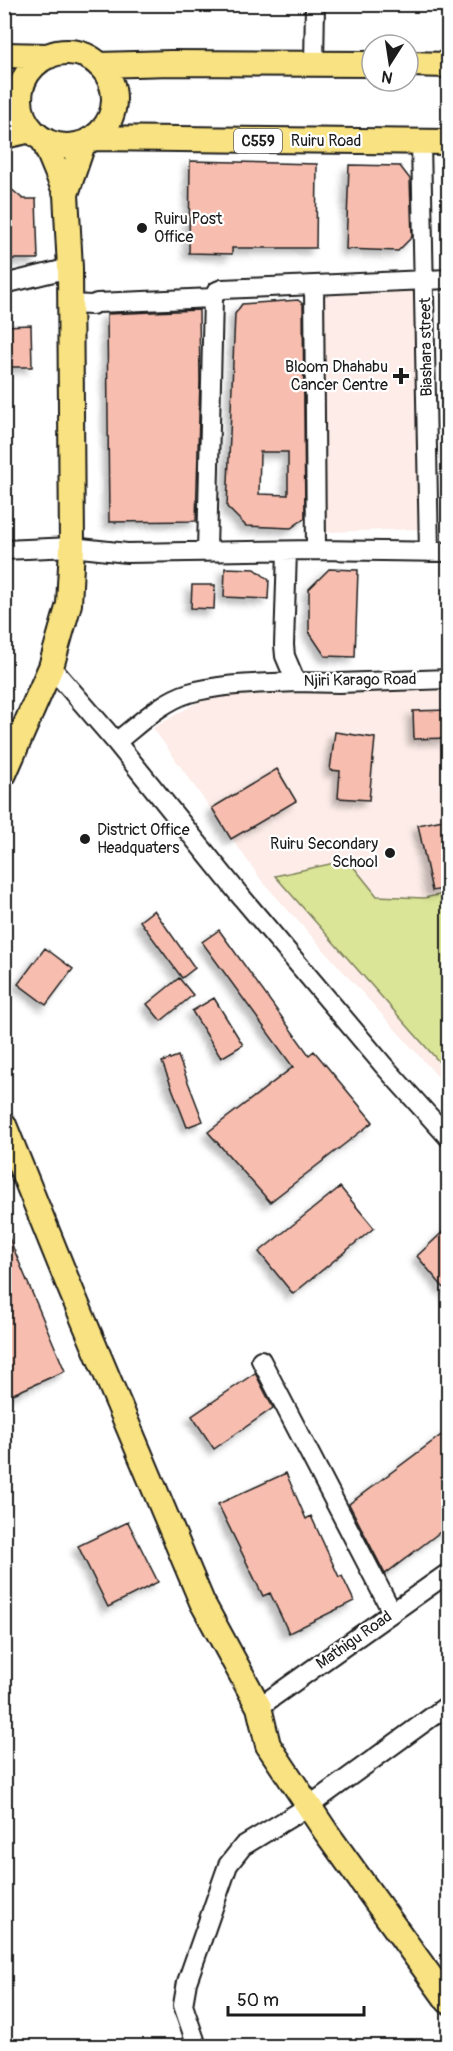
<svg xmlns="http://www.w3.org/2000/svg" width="453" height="2051" font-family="Pangolin,sans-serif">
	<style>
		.built { fill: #fdece7 }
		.green { fill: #dae597; stroke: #7b805a; stroke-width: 1.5 }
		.building { fill: #f7beb0; stroke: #1c1c1c; stroke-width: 1.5; fill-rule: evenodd; filter: url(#shadow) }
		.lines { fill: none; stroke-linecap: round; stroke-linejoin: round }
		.minor-casing { stroke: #1c1c1c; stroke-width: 22 }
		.major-casing { stroke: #1c1c1c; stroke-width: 28 }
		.minor { stroke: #fff; stroke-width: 18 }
		.major { stroke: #f8e281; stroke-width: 24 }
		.poi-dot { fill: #1c1c1c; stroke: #fff; stroke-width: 2 }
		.labels { text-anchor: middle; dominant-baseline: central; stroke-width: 4.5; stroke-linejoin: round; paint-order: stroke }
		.shield { fill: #fff; stroke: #606060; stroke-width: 1.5 }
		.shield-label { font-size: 15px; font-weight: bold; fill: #1c1c1c }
		.street-label { font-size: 16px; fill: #1c1c1c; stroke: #fff }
		.poi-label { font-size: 16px; fill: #1c1c1c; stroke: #fff; text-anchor: start }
	</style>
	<defs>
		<filter id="shadow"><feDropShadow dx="-5.5" dy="5.5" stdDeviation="3" flood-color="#0004"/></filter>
	</defs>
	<rect width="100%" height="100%" fill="#fff"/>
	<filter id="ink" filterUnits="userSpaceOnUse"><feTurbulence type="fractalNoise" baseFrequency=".0167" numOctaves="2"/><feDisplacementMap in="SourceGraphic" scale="12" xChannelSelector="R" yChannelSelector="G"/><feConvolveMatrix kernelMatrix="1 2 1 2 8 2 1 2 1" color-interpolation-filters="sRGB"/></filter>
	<g filter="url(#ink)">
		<path class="built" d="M419,288L423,529L322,532L318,289Z
			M448,690V1088L262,881L153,728L210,695Z"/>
		<path class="green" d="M348,860L377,896L424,898L448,893V1072L275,876Z"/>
		<path class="building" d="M190,161L317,164L316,248H232V254L189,253Z
			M349,165L400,166L410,179L412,237L398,251L346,249Z
			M4,183L23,199H36L38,259H9V254L4,255Z
			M298,300L303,304L305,518L291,528L246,526L227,507L235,314L242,304ZM260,452H288V495L259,494Z
			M199,310L200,381L196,521L109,522L107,314Z
			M31,325L32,367H4V326Z
			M225,568L255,569L269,580L268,599L224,597Z
			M329,569L358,570L355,657L325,656L309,632V589Z
			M192,585H215L214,609L191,608Z
			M448,710V738L414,739L413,711Z
			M335,732L375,738L369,800L338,798L340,771L330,770Z
			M277,769L296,801L231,839L212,808Z
			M443,820L448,847V888L432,891L418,825Z
			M154,910L195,968L182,978L140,921Z
			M219,930L309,1055L314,1051L373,1122L270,1202L208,1132L293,1067L202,942Z
			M45,948L73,969L46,1005L18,984Z
			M179,978L193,995L161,1021L147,1004Z
			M214,998L243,1045L221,1058L192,1011Z
			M178,1056L203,1121L187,1127L162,1062Z
			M340,1187L374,1228L293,1294L259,1252Z
			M4,1226L65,1371L4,1398Z
			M448,1227V1293L417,1256Z
			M255,1373L273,1408L214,1449L192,1416Z
			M448,1430V1526L385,1574L349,1504Z
			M286,1473L306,1519L311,1516L339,1577L342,1576L354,1601L289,1633L270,1593L263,1596L218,1504Z
			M128,1522L158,1582L108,1607L78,1546Z"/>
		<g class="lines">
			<g class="minor-casing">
				<path id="minor" d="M314,64L315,4
					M421,142L429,552
					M4,284L70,268
					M314,285L316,550
					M69,304L92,305L97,303L213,298L217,291L222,289L448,279
					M4,550L72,547L127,553L316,550L448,552
					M207,551L213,298
					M287,551L284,645L285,656L296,682L339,683L448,679
					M51,667L116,742L238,893L384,1066L448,1137
					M116,742C138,725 162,701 189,693C224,683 261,684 296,682
					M261,1360L392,1612
					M259,1707L448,1573
					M197,2046L183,2005L187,1982L228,1865L243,1846L309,1806L448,1705"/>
			</g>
			<g class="major-casing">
				<path id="major" d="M20 99a47 47 0 1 1 94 0a47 47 0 1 1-94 0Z
					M4,55L49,56
					M408,64L448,65
					M99,65L171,63L372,64
					M4,136L31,130
					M95,138L448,142
					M66,194L83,144
					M4,774L51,667L69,604L72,547L70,268L66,194L44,141
					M4,1125L70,1288L202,1602L259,1707L268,1745L326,1832L448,2001"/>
			</g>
			<use href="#minor" class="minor"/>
			<use href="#major" class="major"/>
		</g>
	</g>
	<g class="poi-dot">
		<circle cx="142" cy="228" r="6"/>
		<path d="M398 367h6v6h6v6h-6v6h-6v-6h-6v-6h6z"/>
		<circle cx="85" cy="839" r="6"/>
		<circle cx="390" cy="853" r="6"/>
	</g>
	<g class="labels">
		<rect class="shield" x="234" y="129" width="48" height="24" rx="4.5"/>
		<g class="shield-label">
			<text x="258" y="141">C559</text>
		</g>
		<g class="street-label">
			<text x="326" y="141">Ruiru Road</text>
			<text transform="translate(426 347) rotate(-91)">Biashara street</text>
			<text transform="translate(360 680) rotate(-1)">Njiri Karago Road</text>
			<text transform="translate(354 1640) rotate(-35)">Mathigu Road</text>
		</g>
		<g class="poi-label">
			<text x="154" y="219">Ruiru Post<tspan x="154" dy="18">Office</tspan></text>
			<text x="388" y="367" text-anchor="end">Bloom Dhahabu<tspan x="388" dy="18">Cancer Centre</tspan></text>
			<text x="97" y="830">District Office<tspan x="97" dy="18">Headquaters</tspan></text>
			<text x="378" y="844" text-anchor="end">Ruiru Secondary<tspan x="378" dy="18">School</tspan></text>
		</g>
	</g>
	<rect width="453" height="2051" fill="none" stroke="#fff" stroke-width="24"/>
	<rect x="12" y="12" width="429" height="2027" fill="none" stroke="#1c1c1c" stroke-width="2" filter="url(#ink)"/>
	<g transform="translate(390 63) rotate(192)"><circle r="28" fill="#ffffff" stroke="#a4a4a4" stroke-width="1.5"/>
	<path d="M0-4.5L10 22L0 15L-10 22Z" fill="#1c1c1c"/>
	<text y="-9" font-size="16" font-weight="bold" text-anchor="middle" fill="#1c1c1c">N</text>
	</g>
	<path d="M228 2006v9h136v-9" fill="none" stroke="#1c1c1c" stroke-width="3"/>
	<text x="237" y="2006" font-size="18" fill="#1c1c1c" stroke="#ffffff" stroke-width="4.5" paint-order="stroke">50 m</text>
</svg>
